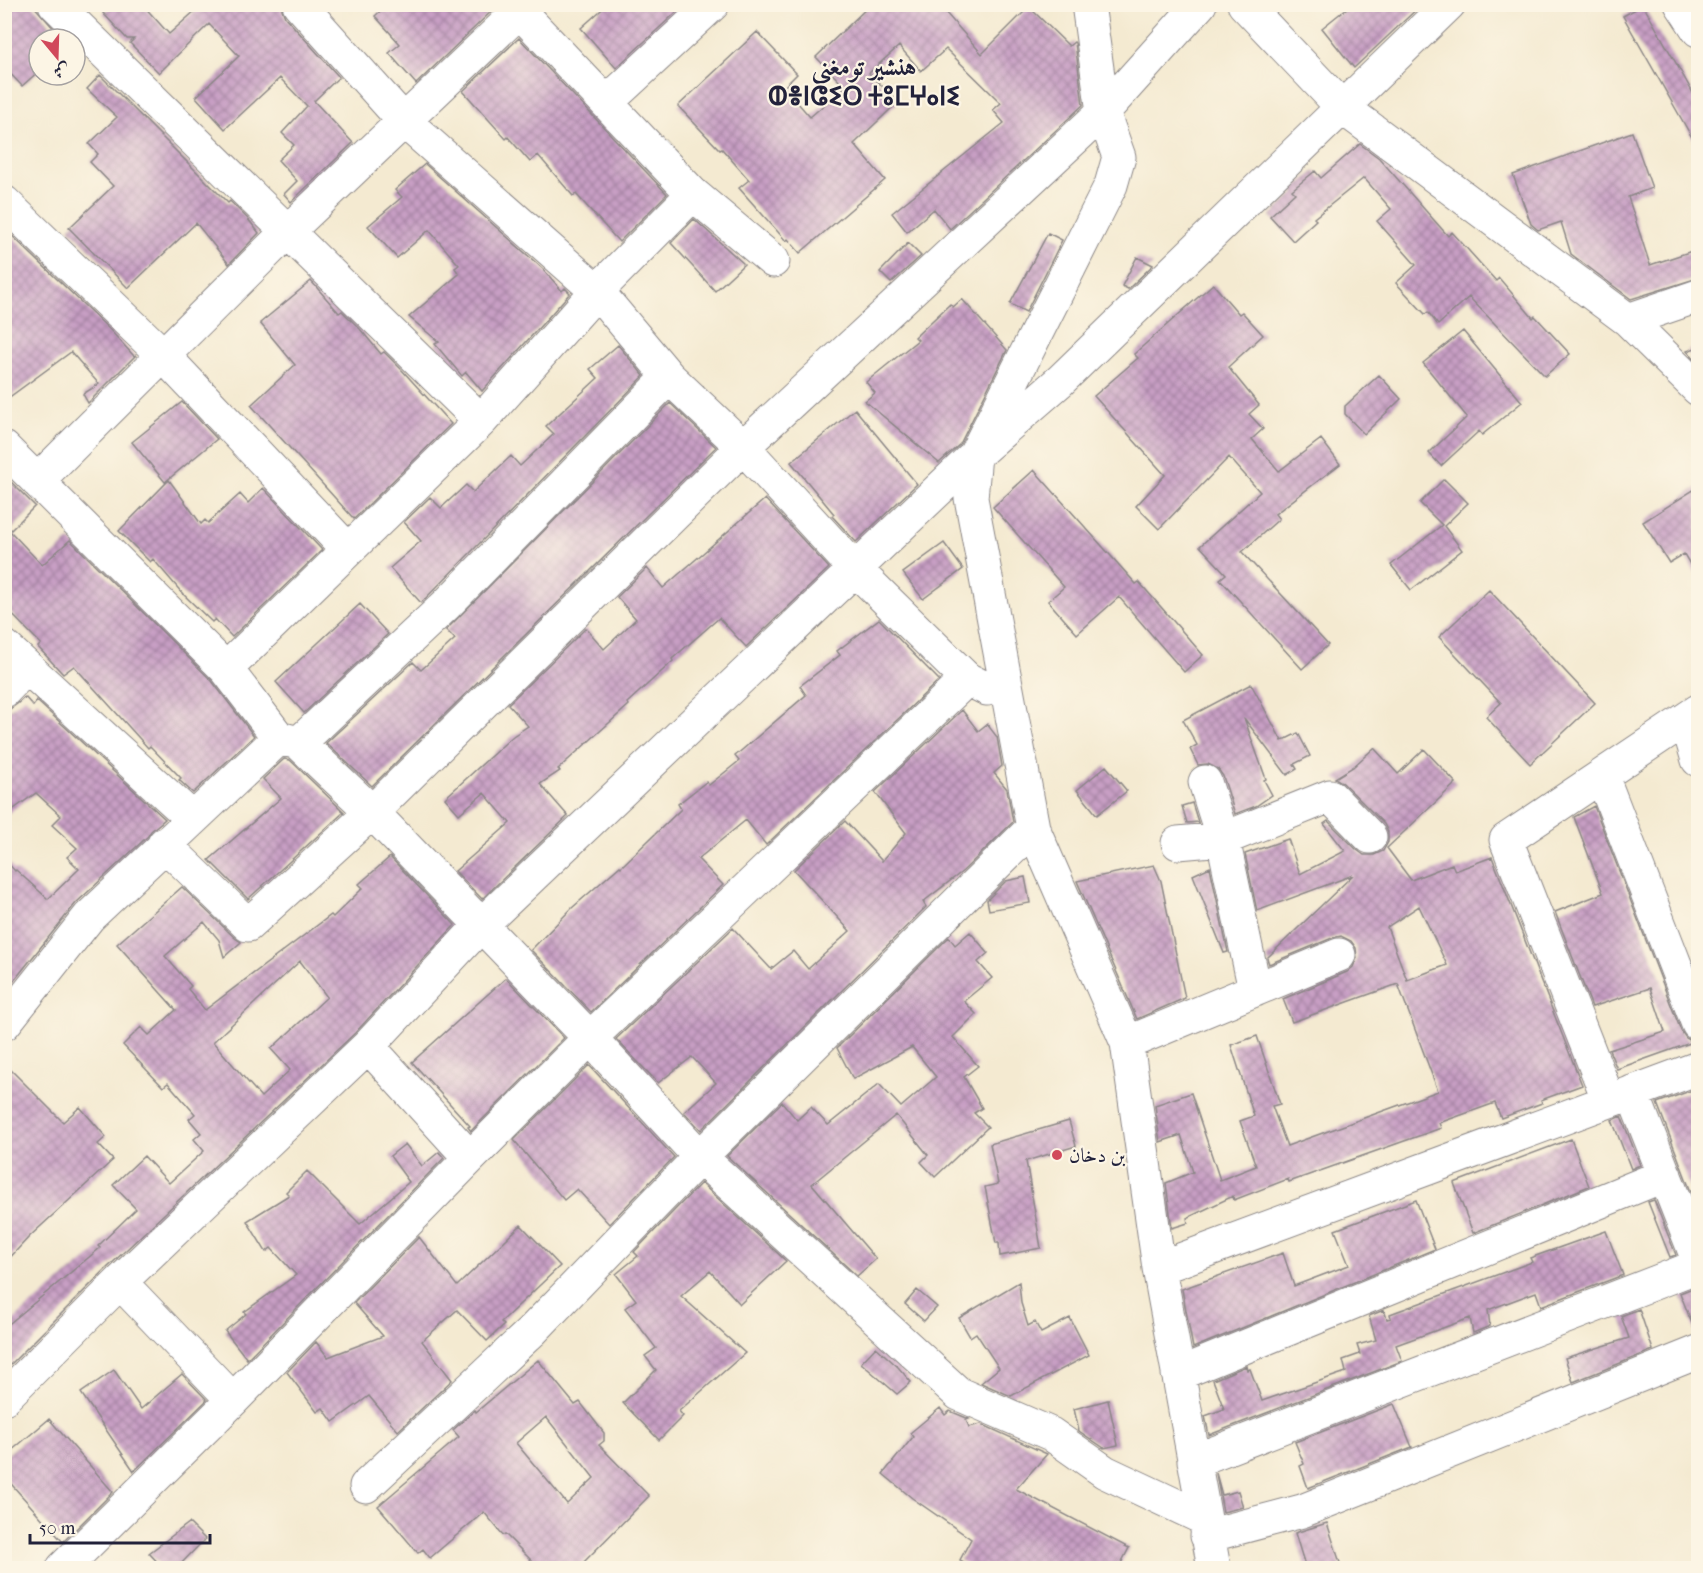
<svg xmlns="http://www.w3.org/2000/svg" width="1703" height="1573" font-family="'IM FELL French Canon',Amiri,'Noto Sans Tifinagh',serif">
	<style>
		.building { fill: url(#building-cross-hatch); fill-rule: evenodd }
		.lines { fill: none; stroke-linecap: round; stroke-linejoin: round }
		.minor-casing { stroke: #8b8686; stroke-width: 35 }
		.minor { stroke: #fff; stroke-width: 33 }
		.poi-dot { fill: #d1495b; stroke: #fcf5e5; stroke-width: 2 }
		.labels { text-anchor: middle; dominant-baseline: central; stroke-width: 4.5; stroke-linejoin: round; paint-order: stroke }
		.poi-label { font-size: 20px; fill: #22223b; stroke: #fcf5e5; text-anchor: start }
		.district-label { font-size: 26px; font-weight: bold; fill: #22223b; stroke: #fcf5e5 }
	</style>
	<defs>
		<pattern id="building-cross-hatch" width="8" height="8" patternUnits="userSpaceOnUse" patternTransform="scale(1.5)"><rect width="8" height="8" fill="#c89fc4"/><path d="M0 0l8 8M0 8l8-8" fill="none" stroke="#a281a0"/></pattern>
	</defs>
	<rect width="100%" height="100%" fill="#fcf5e5"/>
	<filter id="ink" filterUnits="userSpaceOnUse"><feTurbulence type="fractalNoise" baseFrequency=".0167" numOctaves="2"/><feDisplacementMap in="SourceGraphic" scale="12" xChannelSelector="R" yChannelSelector="G"/><feConvolveMatrix kernelMatrix="1 2 1 2 8 2 1 2 1" color-interpolation-filters="sRGB"/></filter>
	<filter id="wash" filterUnits="userSpaceOnUse"><feTurbulence type="fractalNoise" baseFrequency=".008" numOctaves="4" result="noise"/><feDisplacementMap in="SourceGraphic" scale="24" xChannelSelector="R" yChannelSelector="G"/><feGaussianBlur stdDeviation="1.35" result="paint"/><feColorMatrix in="noise" values="0 0 0 0 0 0 0 0 0 0 0 0 0 0 0 0 0 1.4 0 .05"/><feComposite in="paint" operator="in"/></filter>
	<g filter="url(#wash)">
		<rect width="100%" height="100%" fill="#f4ead1"/>
		<g id="blocks">
			<path class="building" d="M4,4H32L63,39H39V71L22,86L4,67Z
				M113,4H142L169,34L196,10L190,4H280L285,17L339,77L314,101L353,143L291,202L284,194L297,181L278,160L294,145L282,133L307,106L280,78L225,129L196,97L239,56L209,24L159,73L130,43L134,39H127L103,13Z
				M388,4H499L416,84L389,53L400,44L375,16Z
				M608,4H685L616,68L581,28Z
				M871,4H938L982,54L1029,7L1069,46L1074,42L1075,43L1083,105L950,229L934,209L907,232L892,213L1004,123L993,110L1001,103L946,49L921,71L899,46L869,73L898,102L854,144L885,180L800,253L788,239L786,241L739,188L749,180L722,149L720,150L678,106L757,32L797,74L784,87L810,117L845,87L816,57Z
				M1352,4H1422L1354,68L1322,28Z
				M1643,5L1698,102V148L1623,16Z
				M519,38L667,194L619,242L576,194L573,196L538,155L530,162L508,137L506,139L463,91Z
				M100,75L228,203L230,201L248,219L259,233L229,264L196,223L128,288L69,228L113,186L90,162L98,154L89,144L117,117L87,89Z
				M1632,132L1652,188L1628,197L1650,265L1692,251L1698,270V278L1631,299L1571,254L1561,222L1538,230L1531,224L1513,175Z
				M1360,144L1379,158L1448,236L1452,232L1496,281L1499,278L1533,318L1535,316L1570,354L1545,376L1469,297L1438,325L1428,312L1425,314L1396,283L1416,265L1377,221L1391,209L1364,178L1314,218L1316,220L1293,241L1270,216L1295,193L1292,190L1315,171L1321,178Z
				M425,164L543,269L562,291L565,288L570,293L482,391L466,372L462,376L435,344L439,342L409,317L459,274L455,268L459,265L429,230L397,258L368,226L402,197L395,190Z
				M694,219L744,264L715,291L671,243Z
				M4,228L110,330L134,356L136,355L88,403L83,394L99,384L71,352L4,401Z
				M1048,233L1062,240L1026,312L1010,304Z
				M908,243L921,256L891,283L880,272Z
				M1137,257L1153,265L1128,289L1122,286Z
				M311,281L339,313L342,311L360,329L381,354L384,352L401,369L451,424L354,519L251,405L295,365L260,323Z
				M1213,284L1239,314L1242,312L1263,335L1228,367L1259,405L1249,414L1263,429L1252,439L1279,471L1321,439L1340,464L1275,514L1279,519L1242,552L1328,645L1302,669L1220,579L1226,574L1200,546L1260,492L1229,457L1159,529L1136,506L1165,475L1094,396L1138,358L1134,354Z
				M962,299L1007,350L960,444L939,463L865,401L875,393L866,382L918,340L915,337L950,304L953,307Z
				M1463,331L1522,402L1482,435L1479,431L1441,466L1429,453L1467,417L1423,363Z
				M618,345L644,376L421,603L390,568L421,541L404,522L430,497L441,508L466,485L473,492L511,456L520,466L554,434L546,426L598,378L590,369Z
				M1698,347V363L1687,351Z
				M1379,375L1401,399L1364,434L1345,414V406Z
				M182,402L217,439L165,482L132,442Z
				M670,403L716,447L372,786L326,743L413,662L421,670L455,639L446,630Z
				M855,409L917,484L856,542L832,516L834,514L791,462Z
				M1034,470L1136,584L1139,582L1203,655L1184,672L1119,597L1077,634L1048,601L1064,587L993,507Z
				M4,475L35,506L10,531L42,565L70,540L212,681L254,736L193,793L179,780L181,778L150,746L148,748L74,666L63,674L38,647L41,644L4,606Z
				M1444,479L1468,503L1444,526L1462,550L1411,590L1391,565L1442,525L1420,503Z
				M169,480L201,524L205,520L208,523L240,494L248,503L263,488L322,550L232,637L215,619L212,622L183,594L153,559L150,562L119,531Z
				M1698,487V578L1684,554L1669,563L1643,522Z
				M765,499L829,568L746,647L719,618L672,659L673,661L627,703L629,705L558,769L560,771L540,784L568,816L482,899L455,871L510,823L484,793L459,814L445,798L513,736L528,726L508,704L586,628L604,649L636,619L617,597L647,568L663,588Z
				M944,543L963,569L923,599L903,573Z
				M1489,590L1595,703L1530,764L1486,717L1501,703L1439,637Z
				M360,604L388,634L304,713L276,682Z
				M879,619L939,680L766,845L746,820L698,859L723,885L591,1012L531,950L572,908L620,866L621,867L681,809L678,804L706,782L709,785L739,761L735,756L806,695L800,686L840,655L837,651Z
				M1251,684L1282,741L1298,733L1310,756L1294,764L1297,769L1287,775L1244,718L1266,779L1264,780L1272,795L1256,806L1235,814L1223,776L1218,769L1208,764L1198,765L1190,749L1197,745L1183,720Z
				M25,697L33,706L37,701L165,819L151,831L148,836L76,903L4,993V859L15,871L16,870L48,899L79,869L67,857L77,848L52,825L61,816L36,793L4,816V709H10L17,704Z
				M962,710L978,731L987,724L997,737L1002,766L994,773L1007,789L1013,822L963,871L923,902L926,907L701,1130L684,1112L716,1083L692,1057L658,1083L616,1039L733,928L771,969L793,951L808,969L850,931L794,870L845,821L882,861L906,833L875,792Z
				M1374,748L1398,774L1424,749L1456,783L1387,848L1411,880L1452,864L1455,871L1492,857L1582,1085L1541,1100L1542,1103L1501,1118L1495,1103L1439,1123L1441,1128L1289,1182L1288,1179L1234,1200L1233,1196L1187,1218L1188,1223L1172,1228L1166,1183L1193,1172L1181,1135L1160,1142L1155,1105L1191,1093L1220,1180L1256,1166L1240,1121L1254,1116L1231,1045L1257,1036L1280,1104L1272,1106L1287,1146L1438,1091L1398,984L1292,1022L1283,999L1347,972L1353,967L1357,958L1356,948L1351,941L1341,936L1332,938L1269,964L1267,958L1353,875L1257,911L1245,854L1288,839L1300,874L1345,851L1324,824L1328,821L1357,850L1364,855H1374L1383,851L1388,842V832L1384,824L1343,783L1335,778L1353,767ZM1419,906L1447,965L1407,980L1387,927Z
				M284,759L290,760L344,812L248,899L209,860L281,798L263,779Z
				M1106,766L1127,791L1097,815L1077,790Z
				M1192,803L1198,822L1187,823L1182,806Z
				M1594,806L1681,1031L1686,1038L1693,1042L1617,1069L1609,1050L1665,1032L1650,988L1592,1007L1555,912L1603,893L1574,817Z
				M390,857L455,925L355,1033L107,1268L4,1371V1328L100,1248L98,1246L136,1209L113,1185L144,1156L169,1183L204,1151L194,1139L201,1133L189,1119L195,1114L168,1083L163,1087L123,1045L141,1027L149,1035L176,1010L117,944L182,887L235,938L241,942L224,957L219,940L204,922L165,956L191,986L188,989L205,1010L331,915L333,917L363,888L359,884ZM300,961L327,997L271,1049L290,1070L261,1097L213,1042Z
				M1154,865L1161,881L1185,998L1137,1019L1077,881Z
				M1210,867L1228,952L1224,953L1193,875Z
				M1025,877L1030,903L989,910L987,900L1006,881Z
				M970,932L988,953L978,962L992,978L964,1001L976,1014L953,1037L978,1066L964,1077L982,1108L974,1113L988,1127L935,1177L921,1162L928,1155L896,1115L812,1184L876,1259L857,1276L727,1156L782,1102L797,1120L811,1107L828,1125L879,1084L901,1107L936,1077L912,1047L853,1079L837,1048L949,937L955,945Z
				M506,978L564,1038L471,1131L468,1127L470,1126L412,1062Z
				M4,1063L63,1122L80,1107L106,1137L98,1144L113,1160L29,1237L4,1264Z
				M589,1065L674,1157L609,1224L577,1189L564,1200L514,1140Z
				M1698,1088V1210L1657,1103Z
				M1621,1116L1640,1165L1631,1169L1612,1120Z
				M1069,1121L1076,1146L1026,1161L1041,1248L1000,1256L999,1243H996L985,1187L998,1184L990,1144Z
				M1571,1139L1589,1186L1473,1233L1454,1183Z
				M405,1144L422,1166L439,1152L444,1158L247,1359L225,1331L246,1314L244,1312L296,1275L271,1248L266,1252L247,1221L289,1195L286,1192L307,1171L360,1224L409,1182L390,1156Z
				M701,1183L786,1261L740,1304L710,1271L681,1296L745,1353L679,1411L683,1416L659,1440L623,1403L656,1370L645,1356L656,1348L625,1308L636,1300L616,1274L638,1256L634,1252Z
				M1416,1200L1435,1249L1193,1348L1182,1289L1283,1253L1294,1286L1349,1265L1335,1230Z
				M1654,1200L1676,1255L1670,1257L1648,1202Z
				M521,1225L560,1266L501,1322L504,1325L487,1341L457,1310L422,1341L452,1380L398,1431L369,1396L333,1422L323,1408L317,1412L287,1372L316,1342L328,1357L383,1336L354,1303L419,1237L457,1286Z
				M1606,1231L1623,1275L1541,1306L1536,1292L1488,1310L1490,1326L1473,1333L1470,1318L1396,1345L1402,1361L1209,1435L1205,1416L1224,1409L1213,1380L1246,1366L1247,1370L1250,1369L1262,1401L1346,1372L1343,1360L1360,1354L1357,1345L1376,1340L1369,1316L1384,1310L1387,1319L1391,1318L1390,1314L1532,1262L1530,1258Z
				M1019,1282L1021,1303L1028,1326L1035,1322L1041,1333L1070,1318L1089,1355L1011,1396L981,1383L999,1368L976,1333L970,1337L959,1318Z
				M1698,1286V1334H1696L1680,1293Z
				M917,1290L937,1307L924,1321L905,1304Z
				M1639,1309L1653,1350L1573,1382L1565,1358L1629,1338L1621,1316Z
				M876,1347L898,1367L911,1382L897,1394L861,1363Z
				M538,1360L575,1405L580,1402L604,1433V1441L599,1445L649,1496L577,1569H540L505,1534L503,1535L484,1512L430,1558L423,1549L418,1553L378,1506L459,1437L453,1430L475,1410L476,1412ZM546,1417L594,1478L567,1504L516,1443Z
				M114,1370L141,1409L182,1374L207,1400L134,1471L81,1393Z
				M1108,1400L1118,1445L1104,1448L1079,1431L1074,1409Z
				M1394,1404L1412,1447L1308,1488L1300,1466L1304,1464L1295,1442Z
				M940,1408L945,1415L950,1411L969,1419L966,1420L969,1427L981,1424L1047,1454L1016,1489L1129,1548L1118,1569H976L960,1560L971,1539L912,1498L883,1474L913,1437L910,1433Z
				M49,1419L113,1492L63,1542L4,1476V1457Z
				M1216,1473L1222,1495L1238,1491L1243,1507L1223,1512Z
				M189,1523L205,1539L176,1569H164L149,1553Z
				M1327,1523L1342,1569H1306L1295,1533Z"/>
		</g>
	</g>
	<g filter="url(#ink)">
		<use href="#blocks" fill-opacity="0" stroke="#8b8686" stroke-width="1.5"/>
		<g class="lines">
			<g class="minor-casing">
				<path id="minor" d="M55,4L481,421
					M299,4L403,120L597,291L669,377L743,447L856,570L967,679L987,689
					M1088,4L1103,112L1119,157L1111,185L975,455L971,498L1033,828L1127,1043L1159,1268L1214,1568
					M1244,4L1343,108L1628,320L1698,389
					M1681,4L1698,30
					M520,12L693,194L773,261
					M607,102L713,4
					M4,202L163,355L348,550
					M1628,320L1698,296
					M4,448L226,669L279,738L299,743L372,812L590,1038L700,1157L959,1394L1051,1434L1105,1472L1205,1519
					M37,481L287,232L527,4
					M4,646L192,818
					M226,669L481,421L597,291L693,194
					M4,691L27,667
					M1686,719L1698,760
					M299,743L446,605L669,377
					M1602,776L1698,1024
					M1205,782L1223,839L1255,990
					M1178,843L1223,839L1330,796L1370,837
					M164,844L248,925L372,812L743,447L1103,112L1200,4
					M4,1024L89,917L279,738
					M1127,1043L1339,955
					M368,1046L470,1158
					M1632,1092L1698,1260
					M1609,1101L1506,840L1698,711
					M1159,1268L1698,1068
					M120,1282L233,1400
					M1178,1374L1665,1175
					M4,1398L120,1282L368,1046L480,926L975,455L1060,381L1449,4
					M1194,1461L1698,1266
					M366,1486L531,1332L700,1157L1033,828
					M1207,1536L1302,1511L1698,1352
					M63,1568L233,1400L470,1158L590,1038L967,679"/>
			</g>
			<use href="#minor" class="minor"/>
		</g>
	</g>
	<circle class="poi-dot" cx="1057" cy="1155" r="6"/>
	<g class="labels">
		<g class="poi-label">
			<text x="1069" y="1155">بن دخان</text>
		</g>
		<g class="district-label">
			<text x="864" y="66">هنشير تومغني<tspan x="864" dy="30">ⵀⴻⵏⵛⵉⵔ ⵜⵓⵎⵖⴰⵏⵉ</tspan></text>
		</g>
	</g>
	<rect width="1703" height="1573" fill="none" stroke="#fcf5e5" stroke-width="24"/>
	<g transform="translate(57 57) rotate(161)"><circle r="28" fill="#fcf5e5" stroke="#a5a1a1" stroke-width="1.5"/>
	<path d="M0-4.5L10 22L0 15L-10 22Z" fill="#d1495b"/>
	<text y="-9" font-size="16" font-weight="bold" text-anchor="middle" fill="#22223b">ش</text>
	</g>
	<path d="M30 1534v9h180v-9" fill="none" stroke="#22223b" stroke-width="3"/>
	<text x="39" y="1534" font-size="18" fill="#22223b" stroke="#fcf5e5" stroke-width="4.5" paint-order="stroke">50 m</text>
</svg>
